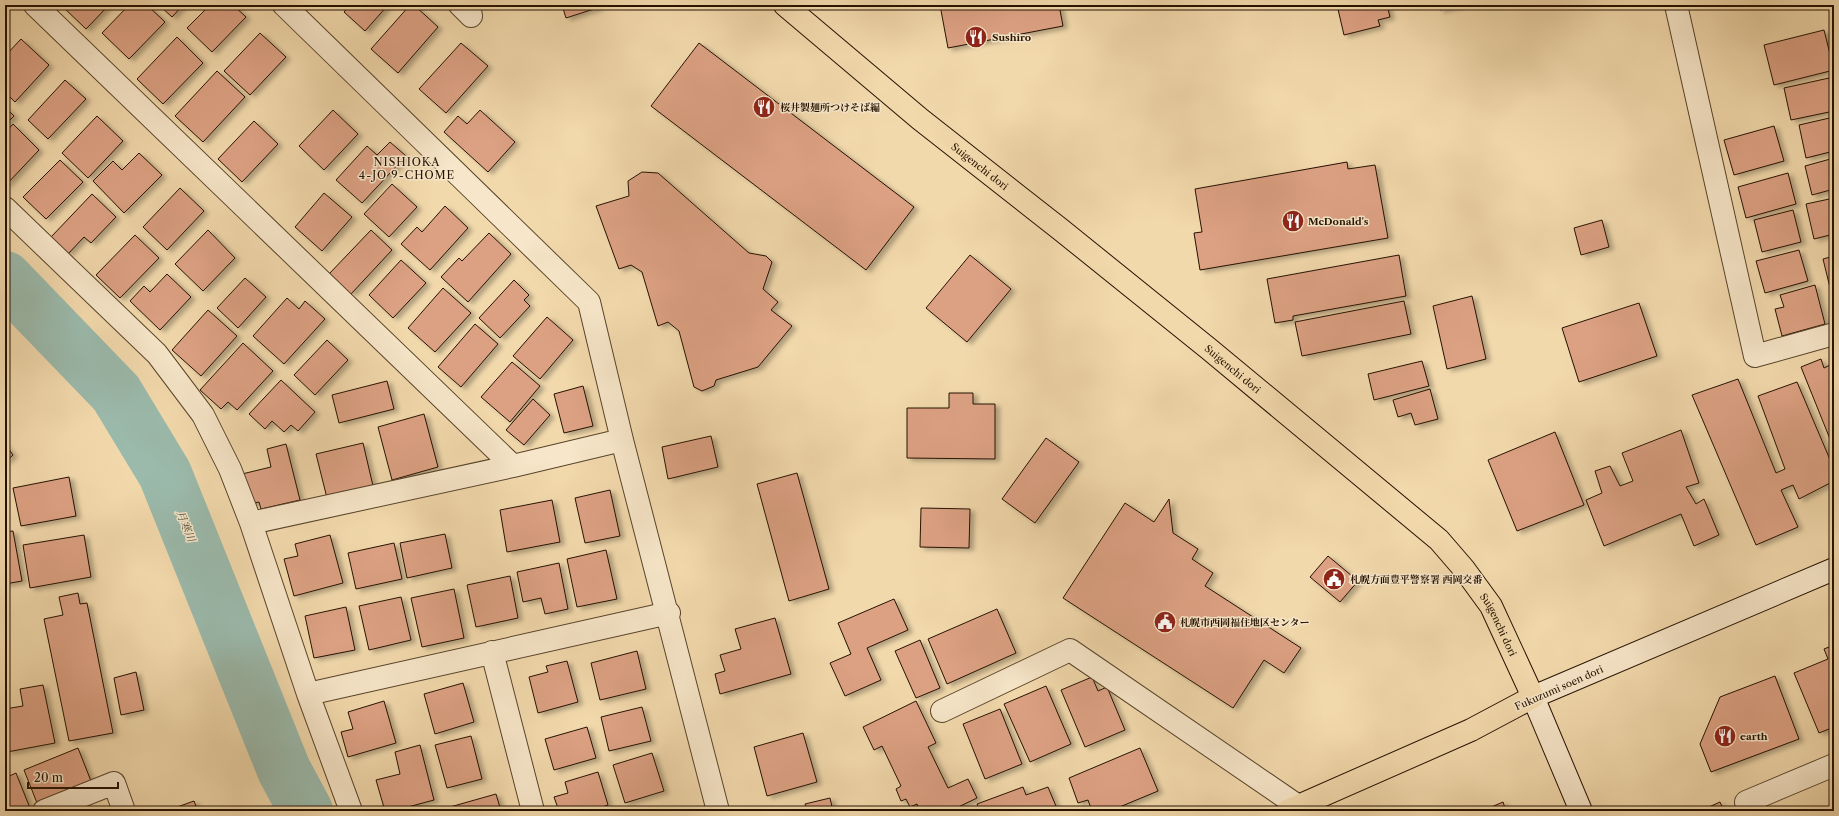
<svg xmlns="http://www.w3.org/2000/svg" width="1839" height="816" font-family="'Libre Caslon Text','Noto Serif JP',serif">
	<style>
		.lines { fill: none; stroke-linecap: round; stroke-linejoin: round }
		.river { stroke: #9bbaac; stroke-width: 54 }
		.building { fill: #dca183; stroke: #251200; filter: url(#shadow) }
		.street-casing { stroke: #58442b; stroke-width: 24 }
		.secondary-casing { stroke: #251200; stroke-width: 24 }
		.primary-casing { stroke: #251200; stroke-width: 24 }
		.street { stroke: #f7e6c9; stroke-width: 22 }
		.secondary { stroke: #f7e6c9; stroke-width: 22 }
		.primary { stroke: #f2d9ac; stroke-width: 22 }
		.labels { text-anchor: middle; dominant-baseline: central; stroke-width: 3; stroke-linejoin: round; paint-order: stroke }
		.poi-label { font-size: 10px; font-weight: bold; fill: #251200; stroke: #f7e6c9; text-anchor: start }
		.street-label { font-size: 10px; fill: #251200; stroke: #f7e6c9 }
		.neighbourhood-label { font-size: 11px; letter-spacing: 1px; fill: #251200; stroke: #f7e6c9 }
		.water-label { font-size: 11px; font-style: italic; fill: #4e4d3c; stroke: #f7e6c9 }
	</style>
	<defs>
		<filter id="shadow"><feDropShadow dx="4.5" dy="2.5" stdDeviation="2" flood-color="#0004"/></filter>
	</defs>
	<rect width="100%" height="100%" fill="#f2d9ac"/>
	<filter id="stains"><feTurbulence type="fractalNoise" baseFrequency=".005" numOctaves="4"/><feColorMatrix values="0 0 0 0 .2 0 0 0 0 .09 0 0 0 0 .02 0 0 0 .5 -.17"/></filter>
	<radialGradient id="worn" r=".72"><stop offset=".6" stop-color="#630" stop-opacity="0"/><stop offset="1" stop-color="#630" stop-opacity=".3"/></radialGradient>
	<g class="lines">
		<path class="river" d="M5,278L116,393L165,474L284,770L306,811"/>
	</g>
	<path class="building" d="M61,5H109L86,29Z
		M129,5H147L165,22L129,59L102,33Z
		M159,5H183L172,17Z
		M210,5H233L246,17L212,52L187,28Z
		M350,5H388L365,31L344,12Z
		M410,5H414L438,27L398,73L371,49Z
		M562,5H599L600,7L566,18Z
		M940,5H1059L1063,26L948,48Z
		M1337,5H1387L1390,17L1378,20L1380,26L1344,35Z
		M1439,5H1461L1440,10Z
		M1824,30L1834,70L1774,85L1764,45Z
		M260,33L286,57L250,95L224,71Z
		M177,37L203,63L163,104L137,79Z
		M21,39L49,65L15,102L5,92V56Z
		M461,43L488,66L446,113L419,89Z
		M699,43L914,207L866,270L651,106Z
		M217,71L245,97L203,142L175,116Z
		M1829,78L1834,100V111L1791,120L1784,88Z
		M65,80L86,99L48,139L28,120Z
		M5,107L14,116L5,125Z
		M333,110L358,134L324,170L299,146Z
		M480,110L515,142L488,172L444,132L458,116L467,124Z
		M97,116L123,141L88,178L62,153Z
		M1834,117V151L1806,158L1799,125Z
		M254,121L278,144L242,182L218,159Z
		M13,124L39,150L5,186V133Z
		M1774,126L1784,161L1734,175L1724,140Z
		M390,142L406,156L362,203L336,180L367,146L377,155Z
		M139,153L162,175L124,213L93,181L113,161L122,170Z
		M1834,158V189L1812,195L1805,166Z
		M60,160L83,182L46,219L23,197Z
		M1347,162L1348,169L1375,165L1388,238L1200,270L1194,233L1202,232L1195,189Z
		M642,172L658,173L749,253L766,256L772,262L763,289L778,302L771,310L792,326L758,367L716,380L714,386L702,391L694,387L679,331L668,322L658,326L642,272L631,265L619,269L596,206L629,196L628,181Z
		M1788,173L1796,204L1746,218L1738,187Z
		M392,184L417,207L389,237L364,214Z
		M180,188L204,211L167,250L143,227Z
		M324,193L352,217L322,251L295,227Z
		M92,194L116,217L91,243L84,237L68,254L51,237Z
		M1834,198V234L1814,239L1806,204Z
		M445,206L468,228L430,270L401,244L417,227L422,232Z
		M1793,210L1801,242L1762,252L1754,220Z
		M1602,220L1609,247L1581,255L1574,228Z
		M208,230L235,258L203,291L175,264Z
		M371,230L392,250L351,294L329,274Z
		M489,233L511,254L468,302L441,277L459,258L462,261Z
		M135,235L159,258L120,298L96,275Z
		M1799,250L1808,281L1765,293L1756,261Z
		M970,255L1011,289L967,342L926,308Z
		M1399,255L1406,296L1293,316V320L1275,323L1267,279Z
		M1834,256V304L1823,259Z
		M401,260L426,283L393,318L369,295Z
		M167,274L191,297L160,330L130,301L144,286L150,292Z
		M245,278L266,297L238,328L217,308Z
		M514,280L529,295L524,300L530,306L500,338L479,318Z
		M1815,285L1825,324L1782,336L1775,309L1784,307L1780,295Z
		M443,288L471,313L435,352L408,328Z
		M1472,296L1486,359L1447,369L1433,306Z
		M287,298L299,309L305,301L325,319L284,364L253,336Z
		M1404,301L1411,334L1302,356L1295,322Z
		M1639,303L1657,356L1579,382L1562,328Z
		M208,310L237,336L201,376L172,350Z
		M547,317L573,340L540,379L513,356Z
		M475,324L498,344L461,387L438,367Z
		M327,340L348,360L315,395L294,375Z
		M243,343L273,371L237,410L228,402L221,409L200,390Z
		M1821,359L1824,368L1834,363V449L1801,367Z
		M1422,361L1429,386L1374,400L1368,374Z
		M512,362L540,386L510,422L481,397Z
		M1738,379L1776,473L1785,469L1758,396L1797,382L1834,469V481L1799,499L1793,485L1781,490L1798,527L1756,545L1692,395Z
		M281,380L315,412L298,431L291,425L284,432L272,421L265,429L249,414Z
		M387,381L394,409L339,423L332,395Z
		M583,386L593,426L564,433L554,394Z
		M1430,389L1438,419L1415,425L1411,413L1398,417L1393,400Z
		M949,393H973V404H995V459L907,458V408H949Z
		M533,399L550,415L524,445L506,430Z
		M424,414L438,467L392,480L378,427Z
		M1681,430L1699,483L1686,487L1696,504L1704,499L1719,535L1694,546L1681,514L1604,546L1586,500L1602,493L1595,471L1610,466L1620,486L1633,481L1622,453Z
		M1555,432L1584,505L1517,531L1488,460Z
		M711,436L718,467L668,479L662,447Z
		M1046,438L1079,462L1035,523L1002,499Z
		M363,443L373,486L327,498L316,454Z
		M5,444L13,455L5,462Z
		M286,444L300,500L261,509L259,502L250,504L242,474L271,467L267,449Z
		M797,473L829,589L789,601L757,484Z
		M69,477L76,516L21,526L13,488Z
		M610,490L620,536L585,543L575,498Z
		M1169,499L1173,533L1198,549L1192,559L1213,573L1205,586L1301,648L1284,673L1264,660L1233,708L1063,598L1125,503L1154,522Z
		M552,500L560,542L507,552L500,510Z
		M921,508L970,509L969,548L920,547Z
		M13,531L22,581L5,584V532Z
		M445,534L452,568L407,578L400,543Z
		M84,535L91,577L30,588L23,545Z
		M330,535L343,583L294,596L284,559L298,556L295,544Z
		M394,543L402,579L356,589L348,553Z
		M606,550L617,599L577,607L567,559Z
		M1328,556L1358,581L1340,602L1310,577Z
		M559,563L568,609L545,614L541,598L523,602L517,572Z
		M510,576L518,618L476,627L467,585Z
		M454,589L464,638L422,647L411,598Z
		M78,593L80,604L87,603L113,733L69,741L44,619L63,615L59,597Z
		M401,597L411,640L369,650L359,606Z
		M894,599L908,630L867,648L881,680L845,696L830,663L851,654L838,623Z
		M346,607L355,650L314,658L305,616Z
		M997,609L1016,653L947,684L928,639Z
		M775,618L791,674L720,694L715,674L725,671L720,655L741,649L735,629Z
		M920,640L940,688L916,698L895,651Z
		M1834,645V727L1819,733L1794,673L1828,659L1824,649Z
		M637,651L646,689L600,700L591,663Z
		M567,661L578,702L538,713L529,677L548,672L546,666Z
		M136,672L144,710L121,715L114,678Z
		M1775,676L1799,739L1711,772L1700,744L1720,697Z
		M1092,677L1098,691L1107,687L1125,730L1085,747L1061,690Z
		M463,683L474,722L435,734L424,694Z
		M43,685L55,743L7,752L5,743V709L23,706L20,689Z
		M1046,686L1071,744L1030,762L1004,704Z
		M384,701L396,743L348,757L341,732L353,729L348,712Z
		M916,701L936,743L928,747L948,788L968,779L977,798L950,811H920L917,804L910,807L906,799L901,801L896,789L901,786L882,746L874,750L863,727Z
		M642,707L651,741L609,751L601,717Z
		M1000,709L1022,764L985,779L963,724Z
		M587,727L596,758L554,770L545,739Z
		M803,733L817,782L767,796L754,747Z
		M471,736L482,779L447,788L435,745Z
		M420,745L434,800L393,811H385L376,780L400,774L395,752Z
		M78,748L91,781L37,803L24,770Z
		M1140,748L1158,791L1110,811H1092L1088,800L1078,803L1069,778Z
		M652,753L664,791L625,803L613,765Z
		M598,772L608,805L590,811H559L554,797L568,793L565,782Z
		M16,773L30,808L23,811H5V778Z
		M1023,787L1026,795L1048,787L1058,811H980L977,804Z
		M496,794L501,811H451L450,807Z
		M830,798L833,811H807L805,804Z
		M194,801L198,811H166Z
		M1503,802L1506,811H1482Z
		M1720,802L1724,811H1700Z"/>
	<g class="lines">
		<g class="street-casing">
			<path id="street" d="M35,5L513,466L622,440
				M284,5L589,302L622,440L718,811
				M460,5L471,16L469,5
				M1676,5L1755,356L1834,334
				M5,208L157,354L203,415L230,469L251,523L308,694L351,811
				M251,523L513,466
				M492,652L533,811
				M308,694L669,613
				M942,711L1070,650L1298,806
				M44,811L114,783L124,811
				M1749,811L1746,802L1834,765"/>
		</g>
		<g class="secondary-casing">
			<path id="secondary" d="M1581,811L1533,697L1834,569"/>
		</g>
		<g class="primary-casing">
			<g id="primary">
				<path id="s1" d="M785,5L920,119L1060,229L1209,349L1439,540L1464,569L1491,606L1533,697L1471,730L1287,811"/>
			</g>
		</g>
		<use href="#street" class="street"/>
		<use href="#secondary" class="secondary"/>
		<use href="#primary" class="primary"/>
	</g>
	<defs>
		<g id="restaurant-disc" transform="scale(1.15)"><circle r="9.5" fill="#8f2418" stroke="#f7e6c9"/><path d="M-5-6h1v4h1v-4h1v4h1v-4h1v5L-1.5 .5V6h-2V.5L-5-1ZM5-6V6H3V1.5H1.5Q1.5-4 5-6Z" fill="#fff"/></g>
		<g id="civic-disc" transform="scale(1.15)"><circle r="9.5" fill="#8f2418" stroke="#f7e6c9"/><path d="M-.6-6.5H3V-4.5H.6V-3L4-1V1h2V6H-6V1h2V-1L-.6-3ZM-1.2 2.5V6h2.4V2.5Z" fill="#fff"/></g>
	</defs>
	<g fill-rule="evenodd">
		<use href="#restaurant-disc" x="976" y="37"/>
		<use href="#restaurant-disc" x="764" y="107"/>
		<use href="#restaurant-disc" x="1293" y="221"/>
		<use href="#civic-disc" x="1334" y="579"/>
		<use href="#civic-disc" x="1165" y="622"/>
		<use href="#restaurant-disc" x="1725" y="736"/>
	</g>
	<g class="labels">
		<g class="poi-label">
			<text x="992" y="37">Sushiro</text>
			<text x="780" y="107">桜井製麺所つけそば編</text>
			<text x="1308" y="221">McDonald's</text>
			<text x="1350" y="579">札幌方面豊平警察署 西岡交番</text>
			<text x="1180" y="622">札幌市西岡福住地区センター</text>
			<text x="1740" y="736">earth</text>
		</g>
		<g class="street-label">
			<text stroke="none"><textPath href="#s1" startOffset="253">Suigenchi dori</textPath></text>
			<text stroke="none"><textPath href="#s1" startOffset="577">Suigenchi dori</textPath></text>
			<text stroke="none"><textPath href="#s1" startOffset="949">Suigenchi dori</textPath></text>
			<text transform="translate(1559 688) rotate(-24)">Fukuzumi soen dori</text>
		</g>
		<g class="neighbourhood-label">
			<text x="407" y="162">NISHIOKA<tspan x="407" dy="13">4-JO 9-CHOME</tspan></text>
		</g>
		<g class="water-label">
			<text transform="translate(186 526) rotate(68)">月寒川</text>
		</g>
	</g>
	<rect width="1839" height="816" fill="none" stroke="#f2d9ac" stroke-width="20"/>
	<rect x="6" y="6" width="1827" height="804" fill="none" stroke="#251200" stroke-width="2"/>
	<rect x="10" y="10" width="1819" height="796" fill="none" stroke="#251200"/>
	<path d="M28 782v6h90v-6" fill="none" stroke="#251200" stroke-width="2"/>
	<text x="34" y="782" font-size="12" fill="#251200" stroke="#f7e6c9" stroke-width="3" paint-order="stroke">20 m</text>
	<rect width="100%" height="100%" filter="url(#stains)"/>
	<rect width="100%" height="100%" fill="url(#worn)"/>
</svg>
